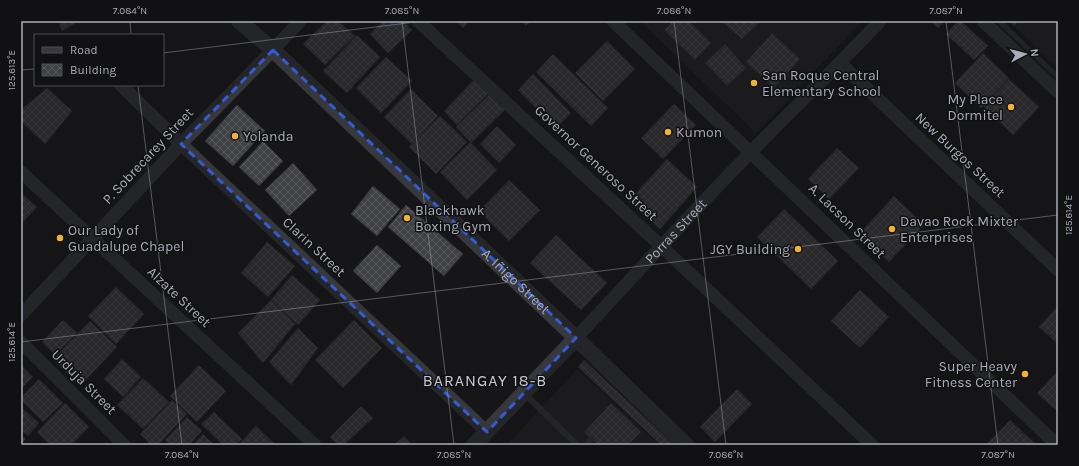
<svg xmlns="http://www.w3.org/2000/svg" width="1079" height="466" font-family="Karla,sans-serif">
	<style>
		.built { fill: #222225 }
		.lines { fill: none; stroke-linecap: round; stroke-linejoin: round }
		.stream { stroke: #2c353c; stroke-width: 5 }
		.building { fill: url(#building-cross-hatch); stroke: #303034 }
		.service { stroke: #37383d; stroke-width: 6 }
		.minor { stroke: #37383d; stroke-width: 13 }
		.tertiary { stroke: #37383d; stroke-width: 16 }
		.marked { fill: none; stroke: #325cd3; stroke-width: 3; stroke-dasharray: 8 5; stroke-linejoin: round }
		.ticks { fill: none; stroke: #a8adb8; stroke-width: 1; stroke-opacity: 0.45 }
		.poi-dot { fill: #f2b134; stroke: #111113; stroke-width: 1.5 }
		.labels { text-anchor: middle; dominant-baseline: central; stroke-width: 3; stroke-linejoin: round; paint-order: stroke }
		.poi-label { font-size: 14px; fill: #a8adb8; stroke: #111113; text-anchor: start }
		.street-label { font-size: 14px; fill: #a8adb8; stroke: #111113 }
		.quarter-label { font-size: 16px; letter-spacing: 1px; fill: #c9ccd4; stroke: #111113 }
		.neatline { fill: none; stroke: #a8adb8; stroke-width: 1.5 }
		.ticks-label { font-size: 10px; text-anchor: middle; fill: #a8adb8 }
	</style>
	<defs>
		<pattern id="building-cross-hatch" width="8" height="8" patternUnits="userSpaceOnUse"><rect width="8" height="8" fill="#404145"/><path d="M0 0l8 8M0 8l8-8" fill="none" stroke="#595a5e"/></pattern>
	</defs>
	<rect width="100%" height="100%" fill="#161618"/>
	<path class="built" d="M640,21H862L756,133Z
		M1009,21H1058V69L1014,26Z
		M577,369L659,445H507Z"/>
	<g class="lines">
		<path class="stream" d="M999,21L1058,77"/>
	</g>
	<path class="building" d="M58,21H79L62,31Z
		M327,21H338L355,36L325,65L303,44Z
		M383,21H403L412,30L388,53L370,34Z
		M456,21H470L463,28Z
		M522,21H531L526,26Z
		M673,21H689L711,43L695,60L664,30Z
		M721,21H761L742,39Z
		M930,21H944L938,28Z
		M958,21H961L988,46L974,60L946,34Z
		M1009,21H1019L1014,26Z
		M772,33L800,59L774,88L746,62Z
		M357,35L380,57L347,93L323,71Z
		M607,41L635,69L603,101L575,73Z
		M725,44L746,68L727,86L705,63Z
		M983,53L1009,78L981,108L955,83Z
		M553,54L608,108L591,126L536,72Z
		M386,57L412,81L381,113L356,88Z
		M533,74L571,113L556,128L518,90Z
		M477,77L491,91L457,125L444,111Z
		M1009,79L1039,107L1013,135L983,106Z
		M47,88L72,111L45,144L21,121V110Z
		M411,89L438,116L412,144L384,117Z
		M493,91L508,107L471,143L456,127Z
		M674,104L696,125L663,159L641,138Z
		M237,105L265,131L233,166L205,141Z
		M440,116L467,142L436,174L409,147Z
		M497,126L516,145L499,163L480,144Z
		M263,141L283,161L259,186L239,167Z
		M470,142L497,170L467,200L440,172Z
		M837,148L859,168L829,199L808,179Z
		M667,159L697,187L660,229L629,201Z
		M293,163L317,190L289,216L265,190Z
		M509,180L540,210L509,241L479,211Z
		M373,186L400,209L377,236L351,214Z
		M21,193L37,207L21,224Z
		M894,196L924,225L889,262L859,234Z
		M406,205L463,254L444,276L388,227Z
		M784,209L838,261L811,289L757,237Z
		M556,235L607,283L581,310L530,263Z
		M267,242L295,266L268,297L241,273Z
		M377,245L401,266L377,293L353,271Z
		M292,275L320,300L298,325L271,300Z
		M116,287L144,314L116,344L88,316Z
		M860,290L889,317L860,348L831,321Z
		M271,300L295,324L263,363L238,333Z
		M1058,306V344L1039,327Z
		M63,320L77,333L55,355L42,342Z
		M354,320L382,348L343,388L315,360Z
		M90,321L117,347L80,386L53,359Z
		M298,328L318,348L291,385L269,362Z
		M122,359L141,377L123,397L104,379Z
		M584,360L674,445H661L578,367Z
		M21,365L33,377L21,389Z
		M199,365L226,391L197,422L170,396Z
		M1058,371V412L1037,393Z
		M143,378L169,402L143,429L117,405Z
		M39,379L63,403L43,422L21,400V397Z
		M737,389L752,404L715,442L700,427Z
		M172,400L187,414L158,445H151L140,434Z
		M65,403L89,427L71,445H50L37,432Z
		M611,403L641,432L628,445H598L584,432Z
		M361,406L373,418L344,445H338L330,437Z
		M21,407L39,423L28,436L21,430Z
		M214,412L242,439L235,445H223L201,424Z
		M187,417L202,431L189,445H170L165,440Z
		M1010,420L1037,445H986Z
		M256,426L276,445H238Z
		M21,434L26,439L21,444Z
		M203,434L214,445H193Z
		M404,436L412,445H394Z"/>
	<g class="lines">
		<path class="service" d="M524,393L577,445
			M586,445L590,440"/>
		<g class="minor">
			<path d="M418,21L661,246L872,445"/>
			<path d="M613,21L1057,445"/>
			<path d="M983,21L1058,92"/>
			<path d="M840,63L1058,270"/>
			<path d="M121,85L181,144L487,432"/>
			<path d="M21,172L315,445"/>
			<path d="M21,315L181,144L273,50L300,21"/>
			<path id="s1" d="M576,338C634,276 691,213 750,153C793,109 838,66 880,21"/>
			<path d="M21,342L124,445"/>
		</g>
		<g class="tertiary">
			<path id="s2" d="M239,21L273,50L576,338L686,445"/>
			<path d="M474,445L576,338"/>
		</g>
	</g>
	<path d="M0 0H1079V466H0ZM273,50L576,338L487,432L181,144Z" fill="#161618" fill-opacity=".55" fill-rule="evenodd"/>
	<path class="marked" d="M273,50L576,338L487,432L181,144Z"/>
	<path class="ticks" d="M130,21L131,35M402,21L454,445M674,21L726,445M946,21L998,445M163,53L424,21M21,70L35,69M138,85L182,445M21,342L1058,215"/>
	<g class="poi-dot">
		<circle cx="754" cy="83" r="4"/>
		<circle cx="1011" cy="107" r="4"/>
		<circle cx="668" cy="132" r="4"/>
		<circle cx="235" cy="136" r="4"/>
		<circle cx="407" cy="218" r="4"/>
		<circle cx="892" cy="229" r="4"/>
		<circle cx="60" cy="238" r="4"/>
		<circle cx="798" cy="249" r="4"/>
		<circle cx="1025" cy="374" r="4"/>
	</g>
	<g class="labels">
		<g class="poi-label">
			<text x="762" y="75">San Roque Central<tspan x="762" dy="16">Elementary School</tspan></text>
			<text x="1003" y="99" text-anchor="end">My Place<tspan x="1003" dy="16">Dormitel</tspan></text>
			<text x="676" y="132">Kumon</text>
			<text x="243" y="136">Yolanda</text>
			<text x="415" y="210">Blackhawk<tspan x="415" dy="16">Boxing Gym</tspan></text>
			<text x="900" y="221">Davao Rock Mixter<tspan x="900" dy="16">Enterprises</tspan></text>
			<text x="68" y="230">Our Lady of<tspan x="68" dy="16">Guadalupe Chapel</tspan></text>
			<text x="790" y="249" text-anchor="end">JGY Building</text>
			<text x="1017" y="366" text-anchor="end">Super Heavy<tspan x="1017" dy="16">Fitness Center</tspan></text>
		</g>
		<g class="street-label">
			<text transform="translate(960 155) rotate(43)">New Burgos Street</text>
			<text transform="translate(148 156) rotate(-47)">P. Sobrecarey Street</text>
			<text transform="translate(596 163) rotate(43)">Governor Generoso Street</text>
			<text transform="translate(847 221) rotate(44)">A. Lacson Street</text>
			<text stroke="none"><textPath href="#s1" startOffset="146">Porras Street</textPath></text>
			<text transform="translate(314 247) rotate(43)">Clarin Street</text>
			<text stroke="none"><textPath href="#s2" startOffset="380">A. Iñigo Street</textPath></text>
			<text transform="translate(179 297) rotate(43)">Alzate Street</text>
			<text transform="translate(84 382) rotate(45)">Urduja Street</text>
		</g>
		<g class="quarter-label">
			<text x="485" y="380">BARANGAY 18-B</text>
		</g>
	</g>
	<rect width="1079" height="466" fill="none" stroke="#111113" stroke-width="44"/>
	<rect x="34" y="34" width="130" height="52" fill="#111113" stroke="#4d4f55"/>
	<rect x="42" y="47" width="20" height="6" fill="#37383d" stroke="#4d4f55"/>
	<text x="70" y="54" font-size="12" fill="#a8adb8">Road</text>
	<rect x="42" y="64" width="20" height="12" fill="url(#building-cross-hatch)" stroke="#4d4f55"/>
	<text x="70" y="74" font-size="12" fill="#a8adb8">Building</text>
	<g transform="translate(1025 54) rotate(83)" stroke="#111113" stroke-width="3" paint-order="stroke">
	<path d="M0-3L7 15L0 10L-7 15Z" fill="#a8adb8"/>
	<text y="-6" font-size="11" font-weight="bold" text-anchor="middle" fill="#a8adb8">N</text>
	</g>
	<rect x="22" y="22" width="1035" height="422" class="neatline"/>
	<g class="ticks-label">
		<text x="130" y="14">7.084°N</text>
		<text x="402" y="14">7.085°N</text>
		<text x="674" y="14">7.086°N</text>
		<text x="946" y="14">7.087°N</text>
		<text transform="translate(11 70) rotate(-90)" y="4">125.613°E</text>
		<text transform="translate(1068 215) rotate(-90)" y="4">125.614°E</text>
		<text transform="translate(11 342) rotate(-90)" y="4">125.614°E</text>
		<text x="182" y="458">7.084°N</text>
		<text x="454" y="458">7.085°N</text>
		<text x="726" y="458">7.086°N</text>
		<text x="998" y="458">7.087°N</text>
	</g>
</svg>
